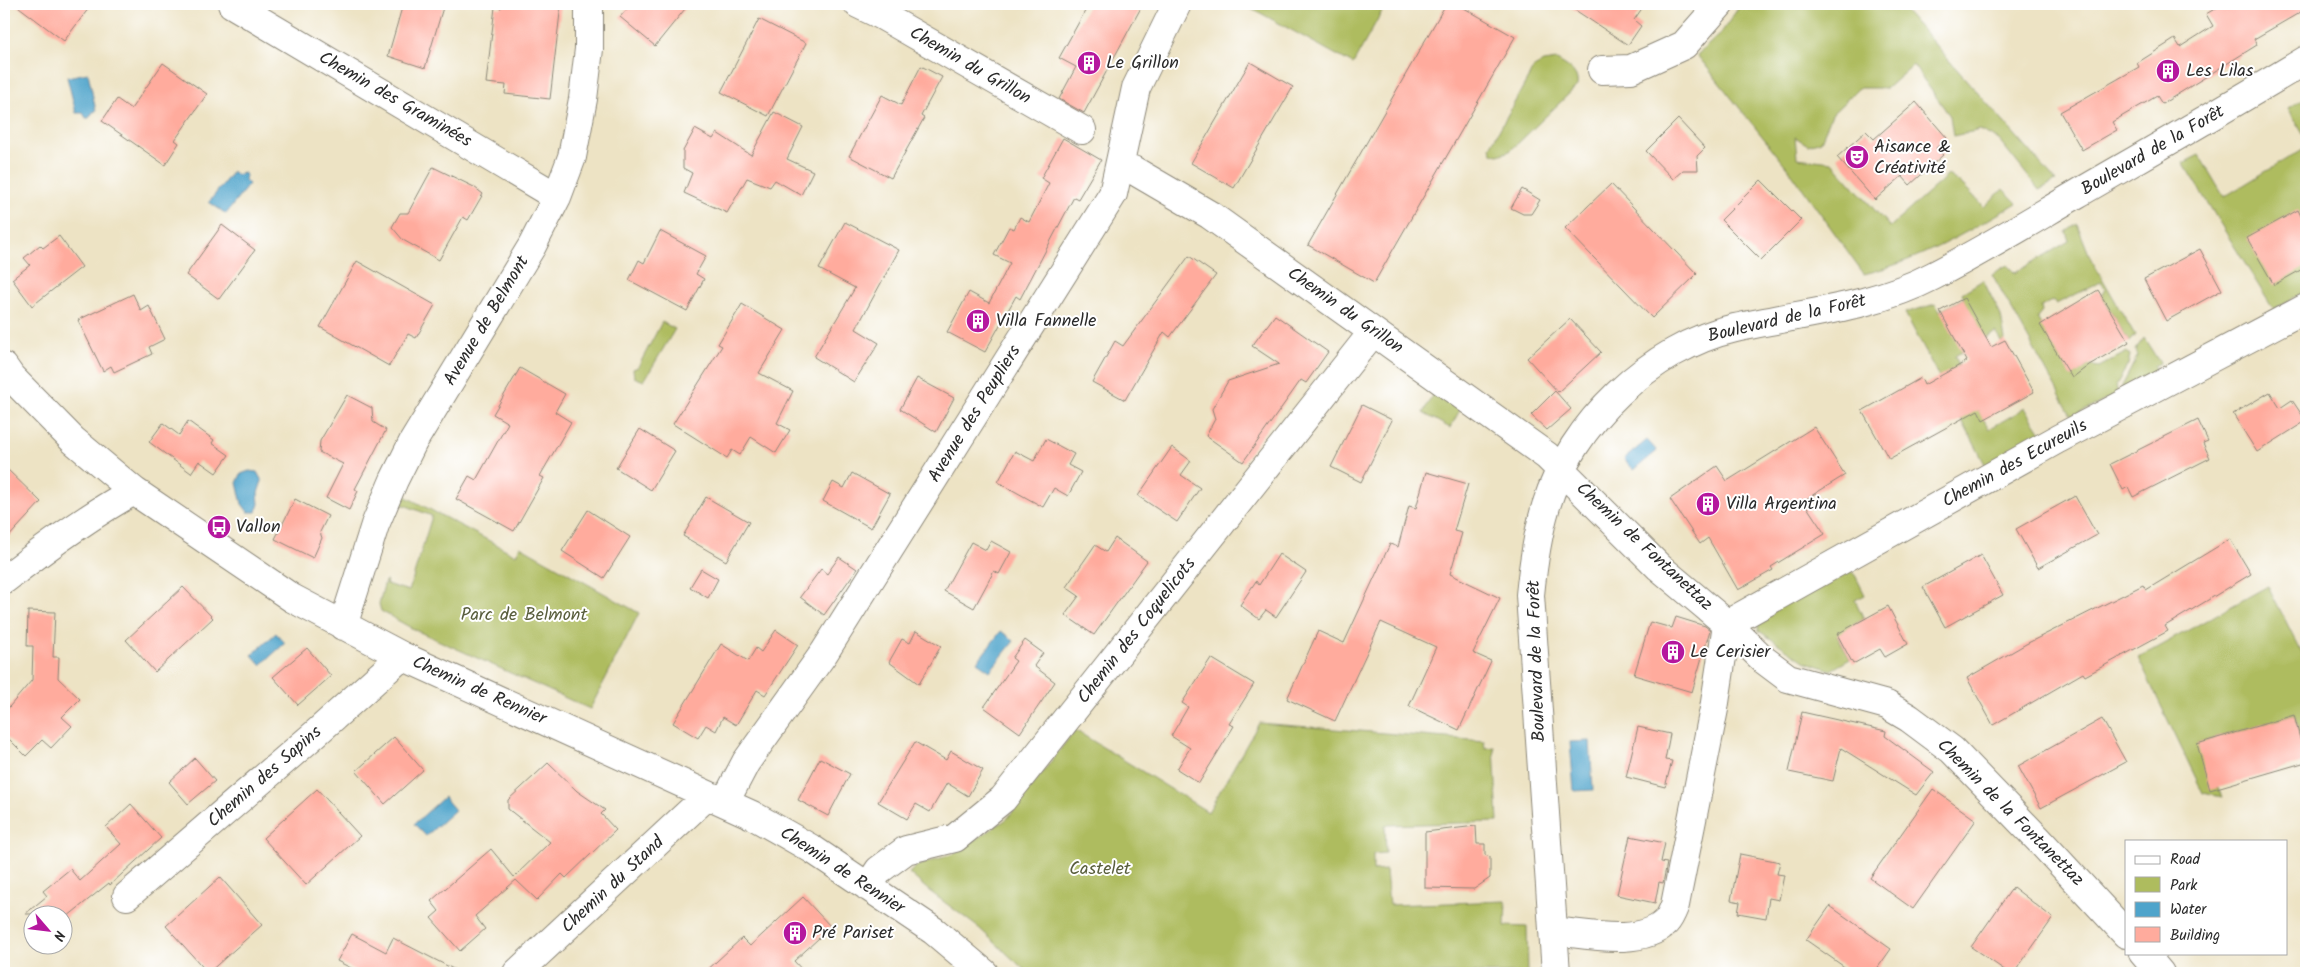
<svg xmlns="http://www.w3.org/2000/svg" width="2310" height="977" font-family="Kalam,sans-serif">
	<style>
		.green { fill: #aebc5e; stroke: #6c7444 }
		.water { fill: #4fa4cb; stroke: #3d687b }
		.building { fill: #ffab9d }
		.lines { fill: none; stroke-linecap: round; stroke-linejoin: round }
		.minor-casing { stroke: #8c8778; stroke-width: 30 }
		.minor { stroke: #fff; stroke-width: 28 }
		.labels { text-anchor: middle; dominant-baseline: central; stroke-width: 4; stroke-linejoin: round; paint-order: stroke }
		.poi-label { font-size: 18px; fill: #2b2b2b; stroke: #fff; text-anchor: start }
		.street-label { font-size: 18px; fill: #2b2b2b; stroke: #fff }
		.park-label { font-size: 18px; fill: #595e3d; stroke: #fff }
	</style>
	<rect width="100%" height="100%" fill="#fff"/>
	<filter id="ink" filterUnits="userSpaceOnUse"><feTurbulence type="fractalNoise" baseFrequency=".02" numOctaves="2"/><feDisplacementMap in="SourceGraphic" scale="10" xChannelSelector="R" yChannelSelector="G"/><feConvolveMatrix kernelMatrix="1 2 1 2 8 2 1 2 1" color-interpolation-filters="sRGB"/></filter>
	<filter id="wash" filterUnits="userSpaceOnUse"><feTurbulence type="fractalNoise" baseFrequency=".0096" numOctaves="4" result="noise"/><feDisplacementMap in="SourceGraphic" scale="20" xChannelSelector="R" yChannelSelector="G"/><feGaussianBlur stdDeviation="1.12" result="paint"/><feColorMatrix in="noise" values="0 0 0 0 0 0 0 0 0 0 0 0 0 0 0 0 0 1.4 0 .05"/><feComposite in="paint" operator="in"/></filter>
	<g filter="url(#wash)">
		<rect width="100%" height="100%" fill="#ede3c4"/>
		<path class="green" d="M1244,4H1386L1353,64Z
			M1741,4H1899L2056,181L2039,190L1999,140L1980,130L1953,136L1950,116L1913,65L1887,88H1859L1832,114L1821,141L1808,145L1795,137L1797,158L1832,162L1890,227L1948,175L1964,186L1984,207L2003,189L2017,203C1969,231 1919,261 1864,274L1790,171L1697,55L1721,33Z
			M1557,60C1568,67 1579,72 1577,86L1510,151L1498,155L1492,153L1490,147L1534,67L1543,62Z
			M2306,97V139L2288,109Z
			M2306,147V291L2273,309L2183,163L2199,155L2224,197Z
			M2077,224L2091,259L2135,335L2129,342L2101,295L2105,288L2101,282L2056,304L2053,300L2041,307L2042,312L2037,318L2072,377L2089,365L2099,367L2127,352L2130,355L2128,365L2116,385L2118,394L2072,417L1992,274L2007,265L2015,273L2069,241L2066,232Z
			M1983,280L2001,316L2005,340L2001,342L1996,332L1955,356L1959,365L1955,368L1989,429L2025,408L2042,434L1986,466L1905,313L1935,304L1940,311L1964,298L1962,293Z
			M662,322L675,329L644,381L634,377L633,369L638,367Z
			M2144,338L2160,363L2154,366L2157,372L2123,390L2122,386L2137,357L2135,350Z
			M1435,390L1461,408L1450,428L1423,413Z
			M397,492L516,555L520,546L639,613L590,709L413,629L381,611L379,604L385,581H387L386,584L409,591L432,516L394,501Z
			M1846,567L1855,575L1865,595L1855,600L1864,619L1837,635L1850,659L1831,670L1804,661L1759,631L1757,619Z
			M2268,586L2306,661V758L2294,715L2197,744L2222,797L2203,793L2138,658Z
			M1259,723L1484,741L1485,748L1494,747L1498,822L1385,825L1386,853L1373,854V871L1386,870L1389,905L1506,901L1505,926L1527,927L1528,973H1028L979,928L928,890L909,873L917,866L953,854L1007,819L1075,730L1208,812Z"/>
		<path class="water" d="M88,73L96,111L93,112L89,118H86L83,113H76L67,77Z
			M233,171L237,175L243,173L246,175L245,180L249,184L226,214L209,202Z
			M1647,440L1657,451L1634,470L1624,459Z
			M249,471L257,472L262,481L258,493L259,504L256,512H248L242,504L237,483L241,474Z
			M1001,631L1014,641L990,671L977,662Z
			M276,633L285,643L261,665L252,655Z
			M1590,741L1593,790L1574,791L1570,742Z
			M444,797L455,810L426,836L414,824Z"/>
		<g id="blocks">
			<path class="building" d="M15,4H92L64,41Z
				M403,4H444L425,68L388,56Z
				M502,4H561L550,99L505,94L506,85L486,83L495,7L501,8Z
				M631,4H689L655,46L620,17Z
				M1089,4H1143L1084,113L1059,99L1076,67L1059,58Z
				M1446,4H1457L1515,37L1374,283L1308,245Z
				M1566,4H1645L1634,20L1641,26L1628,45Z
				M2223,4H2306V9L2254,39L2257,45L2162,104L2157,96L2112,122L2117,130L2082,150L2060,112L2139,67L2137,63L2175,39L2180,47L2213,26L2206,14Z
				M759,19L806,43L768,116L721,92Z
				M1250,62L1293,87L1234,188L1191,163Z
				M163,63L207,94L175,140L179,143L165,165L102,121L117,99L131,109Z
				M921,66L942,77L921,116L924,118L891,178L849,156L882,95L901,105Z
				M1916,102L1947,138L1936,148L1943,155L1910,185L1902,176L1875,200L1837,157L1866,131L1874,139Z
				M774,112L803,127L787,159L813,171L801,195L775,180L770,187L747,178L727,213L684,193L692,173L683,168V151L695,129L713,139L717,133L751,155Z
				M1678,119L1705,148L1697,156L1698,170H1683L1673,179L1646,151Z
				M1063,138L1101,160L1078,199L1074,197L1020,299L1016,296L985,352L947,332L969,292L989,303L1010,263L994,255L1009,227L1014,229L1020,217L1029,222L1049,183L1041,178Z
				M433,167L474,187L483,194L468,220L463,217L439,260L403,240L392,227L400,213H408Z
				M1761,180L1801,220L1761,260L1721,220Z
				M1611,184L1697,274L1652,318L1565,228Z
				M1522,189L1540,200L1531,214H1523L1511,208Z
				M2298,210L2306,226V267L2274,285L2247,238Z
				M845,222L899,250L856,329L879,343L854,382L814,357L855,288L819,269Z
				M222,225L255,250L219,299L186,275Z
				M660,231L706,256L696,274L704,279L687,311L629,280L639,260L644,263Z
				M59,236L82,267L32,306L12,279L30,265L24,258L40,245L43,248Z
				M2200,249L2222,290L2166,321L2144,279Z
				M1189,256L1216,275L1170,337L1164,332L1125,400L1092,382L1115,341L1123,346Z
				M357,261L435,305L416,338L408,334L389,366L320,327Z
				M2098,290L2129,342L2089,365L2072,378L2040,325Z
				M133,294L141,311L149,306L165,339L149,347L152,354L114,372L111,366L103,371L78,320Z
				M1964,298L1991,347L2005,340L2034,392L1983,420L1978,410L1889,459L1862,411L1921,378L1924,385L1967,361L1940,311Z
				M742,304L785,330L759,373L793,391L777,423L790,430L776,453L751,437L740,455L732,450L727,458L673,424L722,346L718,344Z
				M1275,315L1328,352L1306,383L1301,380L1243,462L1206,436L1215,419L1212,409L1228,381L1279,364L1252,346Z
				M1570,319L1601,352L1558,392L1527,358Z
				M520,368L565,394L555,412L571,422L540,476L544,478L514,531L456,499L469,476L476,480L508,423L493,414Z
				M917,378L954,398L936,432L900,409Z
				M1555,391L1571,409L1547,430L1531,415Z
				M2270,392L2280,408L2292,400L2306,421L2257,452L2233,414Z
				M347,395L372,408L373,422L386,430L355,489L358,491L349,510L326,498L343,464L319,452L320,441Z
				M1362,405L1392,420L1361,482L1331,467Z
				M2198,420L2208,441L2203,443L2210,458L2133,497L2128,487L2123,490L2110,464Z
				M188,421L214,440L212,443L229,455L216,473L199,461L191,473L149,442L163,423L179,435Z
				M1814,427L1845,475L1803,501L1825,534L1771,567L1773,570L1738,590L1708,538L1700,544L1670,499L1717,466L1727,481Z
				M640,429L675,451L651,490L616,468Z
				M1046,439L1074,454L1068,465L1081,472L1068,496L1054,488L1043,507L998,482L1015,451L1034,461Z
				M1172,447L1191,461L1181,475L1200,488L1177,522L1138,496Z
				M4,466L41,502L4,542Z
				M1426,472L1468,484L1454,531L1462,533L1450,574L1500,598L1473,653L1491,661L1459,730L1409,706L1436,647L1381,622L1335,721L1287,699L1318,631L1344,643L1390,544L1398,547L1409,506L1416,508Z
				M852,473L890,494L871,528L823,501L833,482L844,488Z
				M2075,496L2097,535L2038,568L2016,529Z
				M706,497L749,522L726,561L683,536Z
				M295,499L328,516L320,532L322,538L313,558L275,539Z
				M588,510L630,537L604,578L562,551Z
				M1115,538L1147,561L1094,635L1065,615L1079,596L1066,587L1095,545L1106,552Z
				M2230,539L2251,574L2165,626L2168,631L2085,676L2083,673L1993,725L1967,678L2026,644L2143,585L2146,590Z
				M991,541L1011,552L999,574L994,571L974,608L944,591L971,542L986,550Z
				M1279,554L1306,572L1276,617L1266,610L1259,619L1240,605L1256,581L1259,585Z
				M1981,555L2003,595L1945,627L1923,587Z
				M839,557L857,569L824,615L800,597L821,569L827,574Z
				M701,569L718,579L708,598L690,587Z
				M183,587L213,618L155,672L126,640Z
				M1888,606L1908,644L1885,657L1880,649L1853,664L1837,634Z
				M28,611L55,612L53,657H59L58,678L80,699L62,717L72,726L51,748L42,740L26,756L4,734V713L32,680L33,646H27Z
				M1676,617L1705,626L1710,630L1692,692L1634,675L1650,622L1672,628Z
				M776,630L798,645L765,695L757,690L736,725L723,717L716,731L706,725L698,738L673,723L721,644L748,661L756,648L761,652Z
				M916,631L941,646L919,684L889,662L902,639L910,643Z
				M1025,640L1043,653L1034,666L1055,682L1020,733L984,707L1016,661L1012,658Z
				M307,648L331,676L298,705L273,677Z
				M1211,658L1254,684L1229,724L1234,726L1199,783L1177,769L1190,748L1171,736L1188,707L1182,703Z
				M1802,712L1886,731L1885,736L1934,772L1916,795L1841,748L1833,781L1789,772Z
				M2294,715L2306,762L2210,790L2197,744Z
				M2102,719L2126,762L2041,808L2018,766Z
				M1638,727L1670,734L1665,760L1672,761L1665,787L1626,777Z
				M394,737L423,770L385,804L356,771Z
				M915,742L946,760L951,751L983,770L968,796L947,783L930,812L916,804L907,819L878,802Z
				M195,758L215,781L188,804L169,782Z
				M820,758L850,774L828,816L798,800Z
				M548,763L577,791L605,810L601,814L616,830L566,878L562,874L537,900L516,880L475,916L485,929L460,951L431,918L439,911L431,901L491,849L514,877L550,842L508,809V800Z
				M317,789L360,836L306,885L263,838Z
				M1933,789L1976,820L1913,909L1870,878Z
				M131,804L161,838L110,885L109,883L62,921V914H25L47,896L43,891L70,869L80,881L121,844L106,827Z
				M1476,826L1477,844H1485V855L1490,857V878L1474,889L1425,888V832Z
				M1630,836L1665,843L1661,862L1667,863L1663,883L1659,882L1655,903L1617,895Z
				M1740,854L1780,862L1777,874L1784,875L1779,900L1769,898L1766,918L1738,913L1740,902L1731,900Z
				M220,877L262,925L208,973L166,926Z
				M2013,887L2053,918L2014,973H2009L1971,947Z
				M803,897L831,927L794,961L805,973H704L742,938L750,946Z
				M1830,906L1891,949L1874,973H1853L1806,940Z
				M352,934L386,952L393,938L461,973H361L337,961Z"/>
		</g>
	</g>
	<g filter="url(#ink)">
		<use href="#blocks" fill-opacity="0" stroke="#8c8778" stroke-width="1"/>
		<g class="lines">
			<g class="minor-casing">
				<path id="minor" d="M232,4L557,197
					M858,4L881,15L1082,130
					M1602,70L1631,69L1684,45L1720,4
					M1120,167L1133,170L1210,215L1547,456L1659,567L1727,624L1764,660L1788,678L1887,705L1909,718L1952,750L2039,840L2126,934
					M4,367L11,377L73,440L134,491L292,598L402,656L752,815L812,849L934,931L984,973
					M4,580C45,548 88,516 134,491
					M1727,624L2058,439L2306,308
					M343,626L375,525L394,480L413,442L532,246L557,197L572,157L583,99L589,49V4
					M725,802L746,762L824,653L1113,194L1136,88L1177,4
					M868,887L879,870L906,850L955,838L1003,799L1373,332
					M127,896L315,734L402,656
					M1553,931C1586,934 1641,947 1666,922C1670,918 1673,910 1675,905L1714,709L1727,624
					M2143,953L2160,973
					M517,973L708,795
					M1556,973L1530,595C1533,565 1537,536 1546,506C1571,424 1651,347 1735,328C1801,313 1872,308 1933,276C1982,251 2029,222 2077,194C2153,150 2230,106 2306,60"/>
			</g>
			<use href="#minor" class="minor"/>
		</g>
	</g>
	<defs>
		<g id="building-disc" transform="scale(1.25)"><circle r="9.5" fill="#b5179e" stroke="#fff"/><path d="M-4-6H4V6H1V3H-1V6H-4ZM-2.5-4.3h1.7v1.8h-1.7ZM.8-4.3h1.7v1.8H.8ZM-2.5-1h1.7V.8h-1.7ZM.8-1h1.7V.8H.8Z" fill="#fff"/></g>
		<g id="theatre-disc" transform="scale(1.25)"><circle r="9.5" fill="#b5179e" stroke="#fff"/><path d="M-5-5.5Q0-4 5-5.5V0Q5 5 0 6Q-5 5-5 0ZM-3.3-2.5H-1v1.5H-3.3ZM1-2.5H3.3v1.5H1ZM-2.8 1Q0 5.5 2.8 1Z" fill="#fff"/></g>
		<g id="bus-disc" transform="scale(1.25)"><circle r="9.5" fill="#b5179e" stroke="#fff"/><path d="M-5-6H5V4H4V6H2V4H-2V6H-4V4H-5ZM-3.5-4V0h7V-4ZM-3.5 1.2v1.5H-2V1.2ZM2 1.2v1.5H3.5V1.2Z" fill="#fff"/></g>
	</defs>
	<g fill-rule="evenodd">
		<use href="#building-disc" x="1089" y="63"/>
		<use href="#building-disc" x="2168" y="71"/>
		<use href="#theatre-disc" x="1857" y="157"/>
		<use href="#building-disc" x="978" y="321"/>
		<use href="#building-disc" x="1708" y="504"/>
		<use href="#bus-disc" x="219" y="527"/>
		<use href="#building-disc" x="1673" y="652"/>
		<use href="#building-disc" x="795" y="933"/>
	</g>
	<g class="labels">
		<g class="poi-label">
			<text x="1106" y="63">Le Grillon</text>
			<text x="2186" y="71">Les Lilas</text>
			<text x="1874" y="147">Aisance &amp;<tspan x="1874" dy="21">Créativité</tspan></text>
			<text x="996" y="321">Villa Fannelle</text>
			<text x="1726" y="504">Villa Argentina</text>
			<text x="236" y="527">Vallon</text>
			<text x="1690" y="652">Le Cerisier</text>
			<text x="812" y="933">Pré Pariset</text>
		</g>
		<g class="street-label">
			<text transform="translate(970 66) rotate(30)">Chemin du Grillon</text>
			<text transform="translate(395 100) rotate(30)">Chemin des Graminées</text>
			<text transform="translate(2153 151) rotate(-30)">Boulevard de la Forêt</text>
			<text transform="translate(1345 311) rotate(35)">Chemin du Grillon</text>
			<text transform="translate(1787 319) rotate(-13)">Boulevard de la Forêt</text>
			<text transform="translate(487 321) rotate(-59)">Avenue de Belmont</text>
			<text transform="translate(975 414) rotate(-58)">Avenue des Peupliers</text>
			<text transform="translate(2015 464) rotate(-29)">Chemin des Ecureuils</text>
			<text transform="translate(1644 547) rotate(43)">Chemin de Fontanettaz</text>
			<text transform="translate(1137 631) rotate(-52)">Chemin des Coquelicots</text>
			<text transform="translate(1537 661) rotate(-92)">Boulevard de la Forêt</text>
			<text transform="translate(479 691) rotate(24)">Chemin de Rennier</text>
			<text transform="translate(265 777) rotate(-41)">Chemin des Sapins</text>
			<text transform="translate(2010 813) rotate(45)">Chemin de la Fontanettaz</text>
			<text transform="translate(842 871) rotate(33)">Chemin de Rennier</text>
			<text transform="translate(613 885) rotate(-43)">Chemin du Stand</text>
		</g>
		<g class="park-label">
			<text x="524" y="615">Parc de Belmont</text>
			<text x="1100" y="869">Castelet</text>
		</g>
	</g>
	<rect width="2310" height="977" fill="none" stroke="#fff" stroke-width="20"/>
	<rect x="2125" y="840" width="162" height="115" fill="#ffffff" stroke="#aaaaaa"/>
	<rect x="2135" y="856" width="25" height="8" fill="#ffffff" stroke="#aaaaaa"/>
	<text x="2170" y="864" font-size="15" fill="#2b2b2b">Road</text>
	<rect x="2135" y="877" width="25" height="15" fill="#aebc5e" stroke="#aaaaaa"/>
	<text x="2170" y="890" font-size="15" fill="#2b2b2b">Park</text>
	<rect x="2135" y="902" width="25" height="15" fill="#4fa4cb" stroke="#aaaaaa"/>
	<text x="2170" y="914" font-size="15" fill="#2b2b2b">Water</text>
	<rect x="2135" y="927" width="25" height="15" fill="#ffab9d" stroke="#aaaaaa"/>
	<text x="2170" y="940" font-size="15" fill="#2b2b2b">Building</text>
	<g transform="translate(48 930) rotate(118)"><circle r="24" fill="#ffffff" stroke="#aaaaaa"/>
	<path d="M0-4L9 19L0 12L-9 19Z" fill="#b5179e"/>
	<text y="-8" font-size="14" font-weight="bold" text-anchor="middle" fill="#2b2b2b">N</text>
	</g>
</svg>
